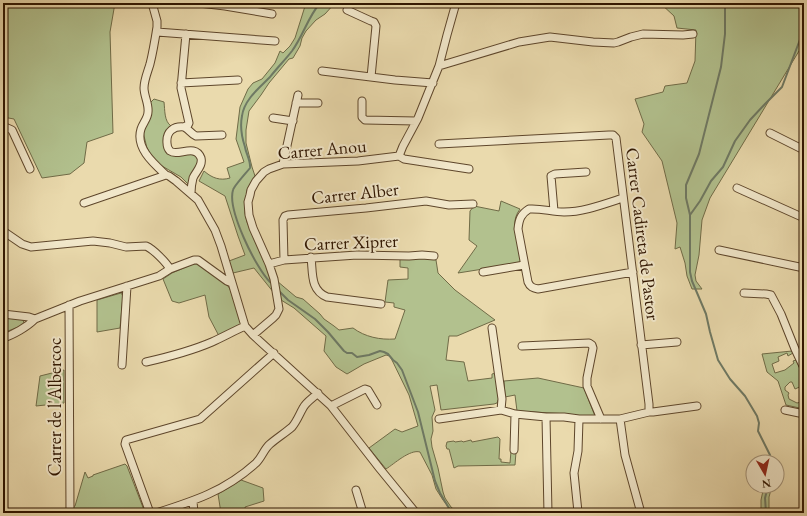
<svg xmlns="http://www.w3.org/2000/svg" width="807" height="516" font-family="'EB Garamond',serif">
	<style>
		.green { fill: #b2c18e; stroke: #706b47 }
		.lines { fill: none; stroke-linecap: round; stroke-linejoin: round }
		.stream { stroke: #6e7964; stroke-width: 2 }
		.street-casing { stroke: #5e462b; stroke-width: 9 }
		.street { stroke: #f1e7ca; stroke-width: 7 }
		.labels { text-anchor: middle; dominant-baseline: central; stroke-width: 4; stroke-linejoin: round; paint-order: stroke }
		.street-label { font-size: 18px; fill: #2f1500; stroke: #f1e7ca }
	</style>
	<rect width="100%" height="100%" fill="#eadaad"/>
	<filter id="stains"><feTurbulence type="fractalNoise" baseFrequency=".005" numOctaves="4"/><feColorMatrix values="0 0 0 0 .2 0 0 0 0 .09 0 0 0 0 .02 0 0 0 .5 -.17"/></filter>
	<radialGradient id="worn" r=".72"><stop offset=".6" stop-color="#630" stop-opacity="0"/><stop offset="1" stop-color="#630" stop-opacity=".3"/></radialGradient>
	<path class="green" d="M3,3H115L110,32L113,133L87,142L84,163L70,174L42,178L14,119L3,117Z
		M306,3H335L325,14L316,20L306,31L302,38L300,46L293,58L289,59L269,83L261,95L249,111L246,130V143L252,167L255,176L247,190L245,213L247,222L267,267L274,293L254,268L233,273L229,261L245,255L238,236L225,196L199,181L204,171C212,178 220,181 230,178L227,168L244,162L236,139L240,107L248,89L253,83L262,79L275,63L280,51L283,53L290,46L295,38Z
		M660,3H804V45L799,51L710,198L702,220L699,255L695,275L696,281L702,289H692L687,276L685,263L680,247L675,249L677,223L662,161L642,132L644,124L635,99L663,92L665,86L687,83L695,61L696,30L677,28L674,16Z
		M154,99L164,102C165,110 164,121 171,126C160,136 162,144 170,155C179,156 188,152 197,156L199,160L190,186L181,177L162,166L151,155L147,148L143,132L150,103Z
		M501,201L520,209C512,220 515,228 517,240C519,248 520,255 521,263L458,273L477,246L469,240L470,211L474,206L499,211Z
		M424,257L436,260L438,273L455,290L495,320L457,336H449L446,360L464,362L468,381L492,378V374L496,373L499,398L497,403L494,404L441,410L437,385L430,386L435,410L432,417L433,431L431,439L432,447L438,468L443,492L445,498L451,507L458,513H453L443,500L436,489L432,475L420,452C410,449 394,464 386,469L369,448L395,429L402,432L418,426L409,395L390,356L386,355L364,364L347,374L336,367L324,351L326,336L294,308L281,300L277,281L296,297L303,299L320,314L324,319L334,326L339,330L353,328C365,337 380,340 395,339L405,310L394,307V303L385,302L388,280L408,279V268L400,267V259Z
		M193,264H197L199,265L228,286L230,289L242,324L219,336L209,317L205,295L179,303L172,301L163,279L172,273Z
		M121,293L123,296L120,328L97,332V300Z
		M3,318L20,319L23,320L24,323L23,325L3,333Z
		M792,351L793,353L788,356L787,353L778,357L779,361L772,364L775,373L785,370L794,363L793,361L796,360L804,377V385L795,389L792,382H790L785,387V390L789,393L788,395L789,399L797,403L801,402V401L804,399V409L786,405L778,381L767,372L762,354Z
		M64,370V403L36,406L40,376Z
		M538,378L584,388L595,416H581L568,414L517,411L515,395L505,397L504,381Z
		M498,437L500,439L499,459H501V462L510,463L511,451L516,452L515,465L458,466L454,468L449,449H447L446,446L447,442L454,441L455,442L462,441L463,442L471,440L472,442Z
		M125,464L127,466L144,510L133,513H75L73,507L75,506L85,472L88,478L93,476V475Z
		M241,480L263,488L264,501L245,507L246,513H221L218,494Z
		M764,486H772L769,497V513H761V500Z"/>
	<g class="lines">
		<path class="stream" d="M725,3V34L721,67L699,154L686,185V198L690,215V272L692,281L706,314L710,332L718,360L730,379L745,396L757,416L759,423L758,431L770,455L771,462
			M690,215L700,201L711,181L723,167L735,141L750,120L765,104L782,87L804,29
			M270,282C256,268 227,210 233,190C234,186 246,173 250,168C251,161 246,154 245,147C242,138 240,126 242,116C244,100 259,88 270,77C277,68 285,60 292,51C303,36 308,17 320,3
			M280,292L288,300L315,319L328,332L344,351L347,353H352L357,357L369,355L380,351L384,352L388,354L393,360L397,363L402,370L418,412L435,481L440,493L450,510L454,513
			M766,513L765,498L768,486"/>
		<g class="street-casing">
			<path id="street" d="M152,3L157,21V27C155,40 153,52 150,64C148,71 144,80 144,88C144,96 149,104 148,112C148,118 143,123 141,129C135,148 154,164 166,175
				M199,3L225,6L272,14
				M347,10L371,21L374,22L376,26L371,77
				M157,32L275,41
				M186,34L181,88L189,123L188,125L184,127C189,129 191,134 196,136L222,135
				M439,66L519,42L550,37L593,42L614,43L618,42L631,37L643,34L683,35L693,34
				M322,71L395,80L433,83
				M181,83L238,80
				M362,101V117L365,120L416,121
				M296,103H318
				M273,118L293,121
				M3,126L12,130L30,169
				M184,127C174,126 166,131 167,143C167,146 168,149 170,151C178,157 195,143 201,158C203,166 196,171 193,178C192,182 191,188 191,193
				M770,133L804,150
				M399,156L403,146L418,118L439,66L447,35L456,3
				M283,164L298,95
				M737,188L804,218
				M623,198C604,204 584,212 564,212C552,212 541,208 529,209C521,214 519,219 518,229L528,282C530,287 533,288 538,289L633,272
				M84,203L166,175L169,176L176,181L198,200L215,230L221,246L245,326L253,335L331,406L380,469L416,513
				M554,211L551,176L555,174L586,172
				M3,231L22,244L31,247L93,241L110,243L126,247L146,246C153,249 166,262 170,269
				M719,250L804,268
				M311,257C313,273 310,290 327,297L381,304
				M284,260L283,220L285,216L288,215L366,208L426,201L449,205L473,204
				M269,264L284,260L357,255L409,256L422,255L434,256
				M483,272L524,265
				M744,293L766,294L771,295L781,314L795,349L804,368
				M69,305L70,513
				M3,314L29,317L35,319L80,301L159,276L170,269L194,260H198L227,281L232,283
				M492,328L502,399L501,410
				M253,335L273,318L276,315L279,309L274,279L269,264L253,228L249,215L248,202L250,195L251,190L256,181L264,172L269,169L283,164L358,161L399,156L404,159L469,169
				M3,338C13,335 27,327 35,319
				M641,345L677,342
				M522,346L589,343L592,345L593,348L587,378V386L601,419
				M146,362C168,357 191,351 212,342C223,337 234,331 245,326
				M122,365L127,286
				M331,406L365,389L368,390L377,405
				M785,410L804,414
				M649,412H653L697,406
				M546,417L548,513
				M439,419L501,410L515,414L546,417H564L579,419H620L649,412V404L616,138L613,135H609L439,144
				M620,419L625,455L641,513
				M514,450L515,414
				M356,490L363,513
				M193,501L194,513
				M578,512L574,473L578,451L579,419
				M150,513L125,444L126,440L200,419L274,353
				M156,513C194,501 225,491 256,463C262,457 264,449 270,444C277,438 285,433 292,427C297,421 299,415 303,408C306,402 313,398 318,393"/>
		</g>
		<use href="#street" class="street"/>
	</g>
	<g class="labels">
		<g class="street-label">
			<text transform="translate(322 149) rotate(-5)">Carrer Anou</text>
			<text transform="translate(355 193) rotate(-6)">Carrer Alber</text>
			<text transform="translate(643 234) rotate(83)">Carrer Cadireta de Pastor</text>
			<text transform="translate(351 242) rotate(-2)">Carrer Xiprer</text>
			<text transform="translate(54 407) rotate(-90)">Carrer de l'Albercoc</text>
		</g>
	</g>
	<rect width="807" height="516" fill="none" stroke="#eadaad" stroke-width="16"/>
	<rect x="4" y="4" width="799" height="508" fill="none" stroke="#2f1500" stroke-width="2"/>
	<rect x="8" y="8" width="791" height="500" fill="none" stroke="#2f1500"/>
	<g transform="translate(765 474) rotate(171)"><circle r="19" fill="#f1e7ca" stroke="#a39379"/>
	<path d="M0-3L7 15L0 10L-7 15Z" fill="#8f2418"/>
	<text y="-6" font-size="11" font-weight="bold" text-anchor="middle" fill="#2f1500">N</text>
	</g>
	<rect width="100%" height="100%" filter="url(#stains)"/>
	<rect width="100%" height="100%" fill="url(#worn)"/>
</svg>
